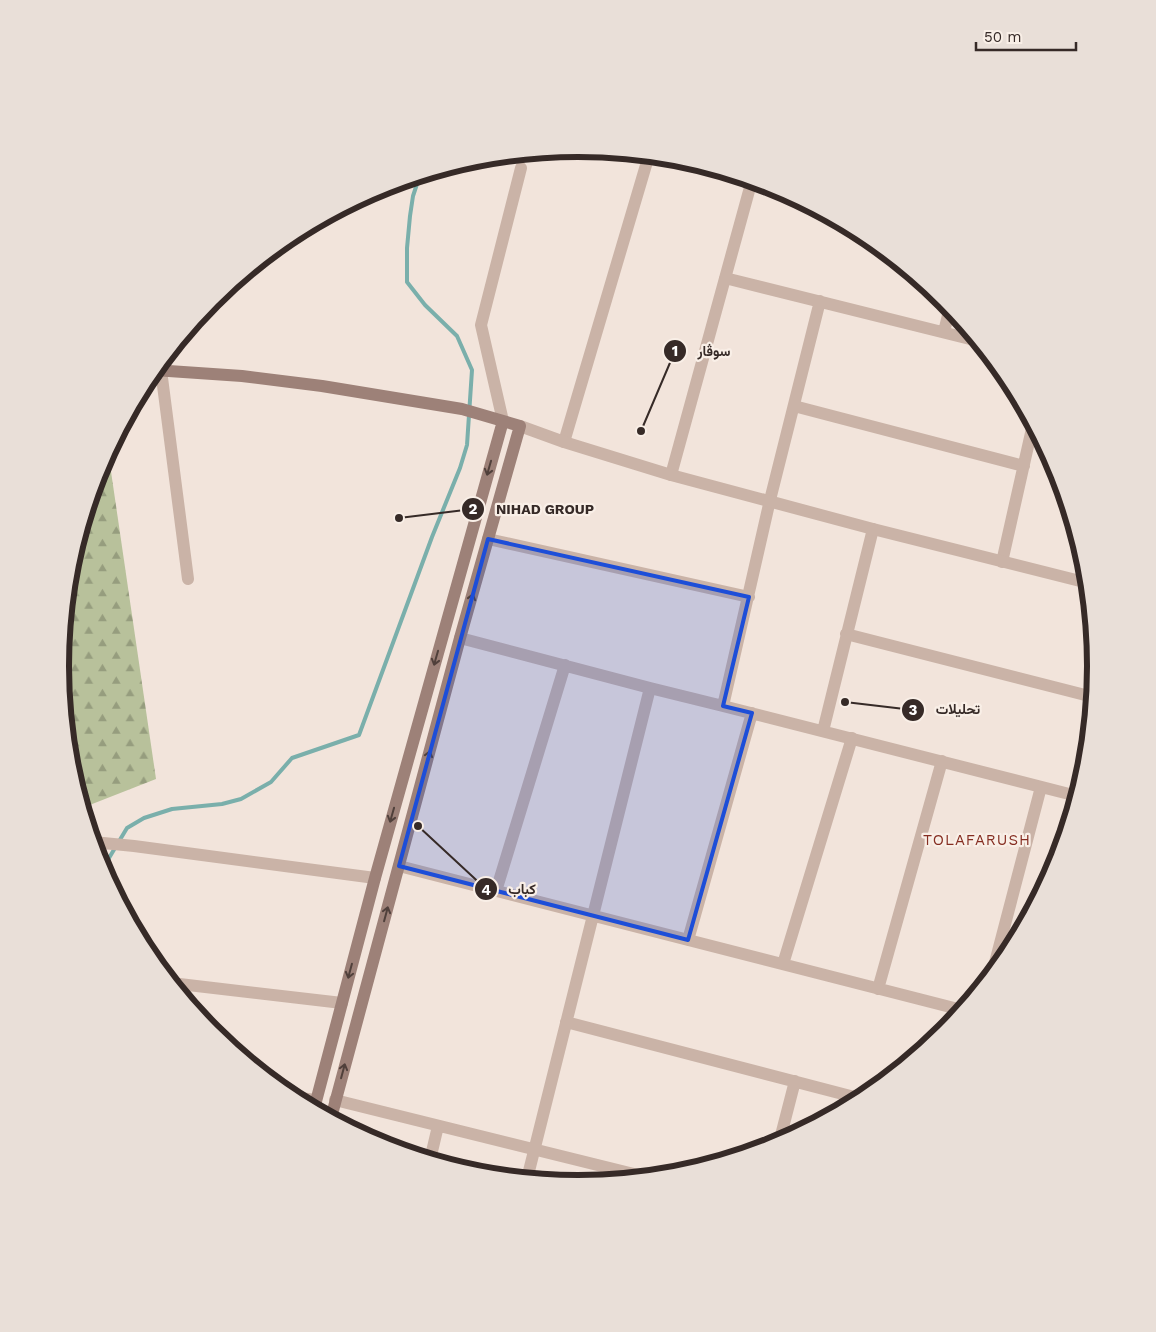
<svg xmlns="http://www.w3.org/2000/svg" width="1156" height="1332" font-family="'Work Sans',Vazirmatn,sans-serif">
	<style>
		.forest { fill: url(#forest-firs) }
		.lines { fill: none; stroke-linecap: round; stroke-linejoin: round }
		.stream { stroke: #7aafab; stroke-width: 4 }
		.minor { stroke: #cab3a7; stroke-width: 12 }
		.tertiary { stroke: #cab3a7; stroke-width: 12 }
		.secondary { stroke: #9d8178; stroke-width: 12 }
		.oneway { stroke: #50403b }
		.marked { fill: #1d4ed8; fill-opacity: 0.2; stroke: #1d4ed8; stroke-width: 4; stroke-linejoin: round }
		.labels { text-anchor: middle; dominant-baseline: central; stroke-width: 4.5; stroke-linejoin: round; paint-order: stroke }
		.quarter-label { font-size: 15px; letter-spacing: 1px; fill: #852d21; stroke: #f9efe7 }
		.rim { fill: none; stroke: #362a27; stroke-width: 6 }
		.leader { fill: none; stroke: #362a27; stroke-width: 2 }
		.callout-dot { fill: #362a27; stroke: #f9efe7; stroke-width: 2 }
		.mark-label { font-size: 15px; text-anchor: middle; font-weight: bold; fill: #fff }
		.callout-label { font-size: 14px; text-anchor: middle; font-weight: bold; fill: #362a27; stroke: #f9efe7; stroke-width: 4.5; stroke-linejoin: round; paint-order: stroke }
	</style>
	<defs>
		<pattern id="forest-firs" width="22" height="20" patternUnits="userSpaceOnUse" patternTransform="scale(1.25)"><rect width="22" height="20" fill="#b8c19b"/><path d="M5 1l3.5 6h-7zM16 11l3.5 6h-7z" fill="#969d7e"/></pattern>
	</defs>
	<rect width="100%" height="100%" fill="#f2e4db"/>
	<path class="forest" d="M108,451L156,779L82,808L70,767L60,666L70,565L100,468Z"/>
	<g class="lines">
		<path class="stream" d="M289,236L302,232L366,195
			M104,873L109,858L127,828L144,818L172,809L222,804L241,799L271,782L292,758L359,735L432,537L460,468L467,445L472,370L457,336L425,305L407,282V248L410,216L413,196L420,175"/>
		<path class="minor" d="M725,278L978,341
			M944,332L950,307
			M161,370L188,579
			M794,406L1024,466
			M503,421L481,325L521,168
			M564,442L649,155
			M671,475L752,180
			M488,539L749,597
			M1002,562L1033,424
			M846,634L1093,697
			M460,638L650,688L723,706L1077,796
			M723,706L770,500L820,301
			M823,731L873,529
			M399,866L962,1010
			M496,891L565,665
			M688,940L752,713
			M783,964L852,738
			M992,974L1041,787
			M171,983L342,1003
			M878,989L942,761
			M566,1022L862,1099
			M292,1097L316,1100
			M335,1100L646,1177
			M779,1143L795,1081
			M430,1160L438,1126
			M527,1179L650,688"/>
		<path class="tertiary" d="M520,426L564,442L671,475L873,529L1088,583
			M93,842L134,846L375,878"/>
		<path class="secondary" d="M154,370L242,376L322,386L462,409L520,426L460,638L331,1118
			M314,1109L375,878L503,421"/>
	</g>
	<defs><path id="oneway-shaft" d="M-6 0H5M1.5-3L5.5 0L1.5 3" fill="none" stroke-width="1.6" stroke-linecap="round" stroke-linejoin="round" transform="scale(1.25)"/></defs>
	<g class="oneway">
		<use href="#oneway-shaft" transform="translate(489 468) rotate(106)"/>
		<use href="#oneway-shaft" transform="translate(471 601) rotate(-74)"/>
		<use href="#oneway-shaft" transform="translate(436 658) rotate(106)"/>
		<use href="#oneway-shaft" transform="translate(428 758) rotate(-75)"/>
		<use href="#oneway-shaft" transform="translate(392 815) rotate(106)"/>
		<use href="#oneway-shaft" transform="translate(386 914) rotate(-75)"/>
		<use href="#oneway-shaft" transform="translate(350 971) rotate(105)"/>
		<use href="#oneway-shaft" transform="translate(343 1071) rotate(-75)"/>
	</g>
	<path class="marked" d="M488,539L749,597L723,706L752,713L688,940L399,866Z"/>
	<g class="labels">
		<g class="quarter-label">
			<text x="977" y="840">TOLAFARUSH</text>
		</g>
	</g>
	<path d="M0 0H1156V1332H0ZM69 666a509 509 0 1 1 1018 0a509 509 0 1 1-1018 0Z" fill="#e9dfd8" fill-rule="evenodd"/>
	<path class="rim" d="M69 666a509 509 0 1 1 1018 0a509 509 0 1 1-1018 0Z"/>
	<path class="leader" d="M641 431L675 351M399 518L473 509M845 702L913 710M418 826L486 889"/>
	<g class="callout-dot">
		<circle cx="641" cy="431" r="5"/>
		<circle cx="399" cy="518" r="5"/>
		<circle cx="845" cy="702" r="5"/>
		<circle cx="418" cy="826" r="5"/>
		<circle cx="675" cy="351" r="12"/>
		<circle cx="473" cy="509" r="12"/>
		<circle cx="913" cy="710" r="12"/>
		<circle cx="486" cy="889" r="12"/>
	</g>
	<g class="mark-label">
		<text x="675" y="356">1</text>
		<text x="473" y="514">2</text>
		<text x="913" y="715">3</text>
		<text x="486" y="895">4</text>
	</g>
	<g class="callout-label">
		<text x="714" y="356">سوڤار</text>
		<text x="545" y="514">NIHAD GROUP</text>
		<text x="958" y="714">تحلیلات</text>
		<text x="522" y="894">كباب</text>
	</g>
	<path d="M976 42v8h100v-8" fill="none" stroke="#362a27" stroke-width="2.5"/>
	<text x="984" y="42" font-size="15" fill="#362a27" stroke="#f9efe7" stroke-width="4" paint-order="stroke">50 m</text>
</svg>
